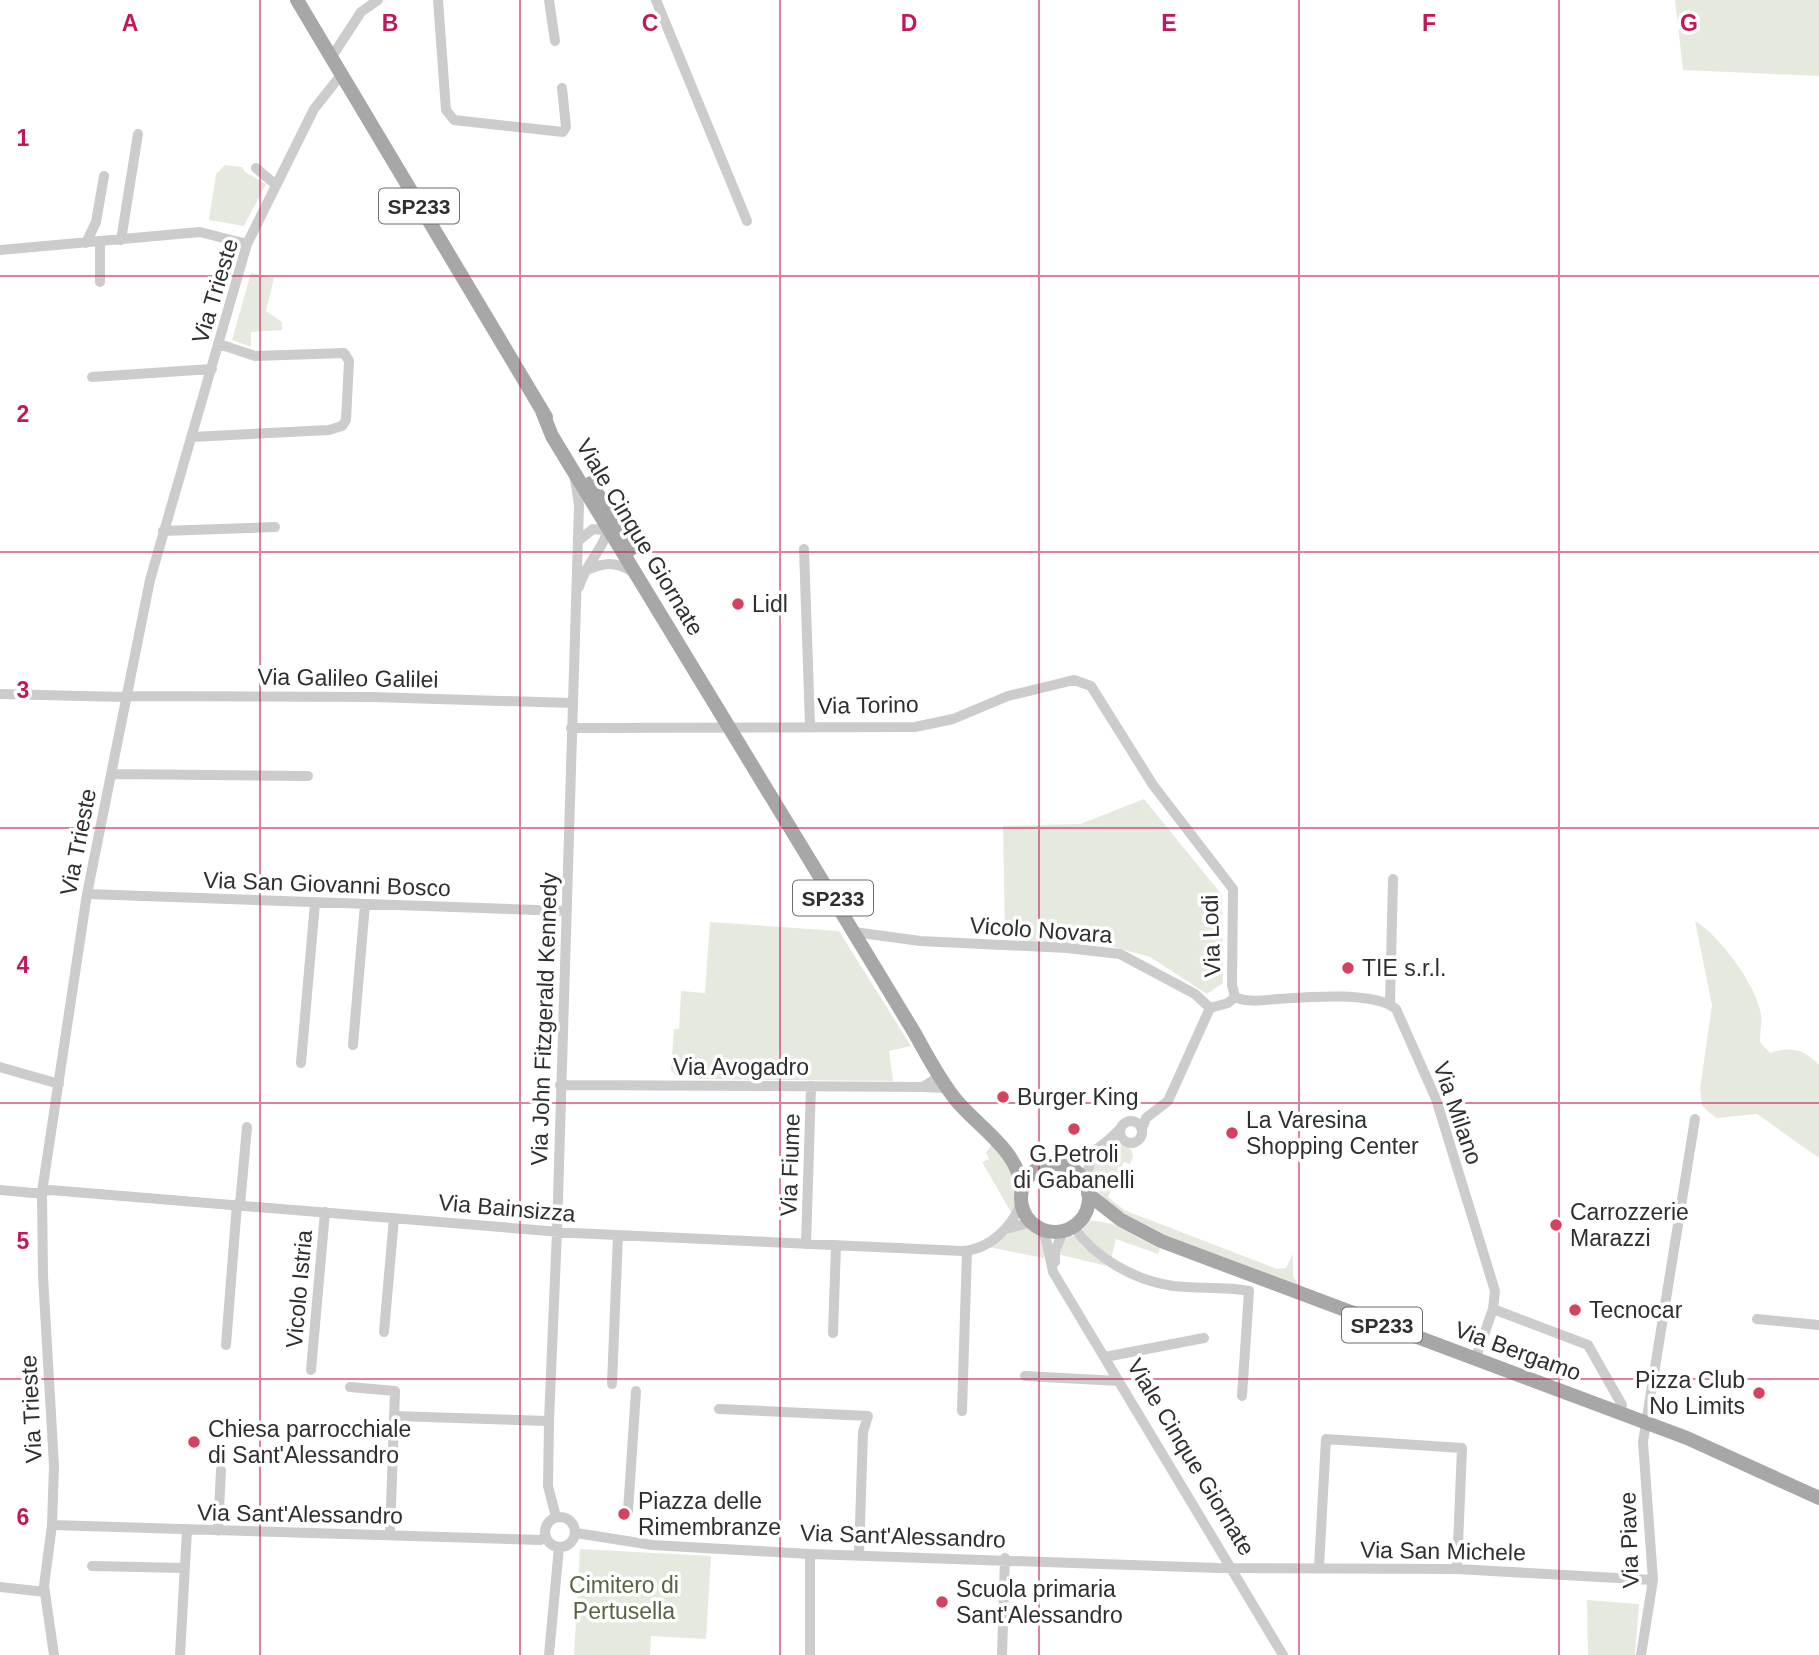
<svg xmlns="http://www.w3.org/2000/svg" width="1819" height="1655" font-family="Helvetica,sans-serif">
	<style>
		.green { fill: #e6eade }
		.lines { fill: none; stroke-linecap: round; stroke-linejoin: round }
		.street { stroke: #ccc; stroke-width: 10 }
		.primary { stroke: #a7a7a7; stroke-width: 14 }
		.grid { fill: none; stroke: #c2185b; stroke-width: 2; stroke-opacity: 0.55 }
		.poi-dot { fill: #d5425f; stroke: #fff; stroke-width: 2.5 }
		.labels { text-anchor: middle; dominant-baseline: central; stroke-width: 7; stroke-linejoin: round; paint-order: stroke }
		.shield { fill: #fff; stroke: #6d6d6d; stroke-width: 2 }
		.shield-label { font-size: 21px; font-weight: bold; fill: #2f2f2f }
		.street-label { font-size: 23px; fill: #2f2f2f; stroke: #fff }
		.poi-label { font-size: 23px; fill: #2f2f2f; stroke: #fff; text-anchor: start }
		.park-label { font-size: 23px; fill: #576640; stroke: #fff }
		.grid-label { font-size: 23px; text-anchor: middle; font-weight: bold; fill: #c2185b; stroke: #fff; stroke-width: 7; stroke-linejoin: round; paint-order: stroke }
	</style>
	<rect width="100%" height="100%" fill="#fff"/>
	<path class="green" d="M1675,0H1819V76L1683,70Z
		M225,165L242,167L245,172L266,184L244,226L209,220L216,174Z
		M251,273L274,278L266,311L282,322V330L251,332V347L232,340Z
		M1144,799L1222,895L1223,983L1207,994L1150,957L1106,945L1023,942L1020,933L1005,935L1003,826L1080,824Z
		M1695,921C1721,937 1755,983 1761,1014C1762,1023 1760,1033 1760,1042L1770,1053C1789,1046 1805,1049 1819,1065V1158L1757,1114L1716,1118L1702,1106L1700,1089L1712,1005Z
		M710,922L839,931L911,1046L889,1051L893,1081L699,1079V1076L675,1075L671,1070L674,1029H679L681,991L705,993Z
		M992,1145C1009,1165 1025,1186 1012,1214L982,1162L989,1159L986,1152Z
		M1120,1145L1131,1149L1133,1157L1130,1164L1124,1162L1108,1197L1124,1210L1277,1269L1286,1268L1293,1254V1276L1301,1289C1257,1272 1104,1224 1090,1178L1094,1161Z
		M1090,1220L1113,1224L1160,1249L1158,1254L1116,1239L1111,1260L1083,1231V1225Z
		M1028,1227L1042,1237L1046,1255L1043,1258L989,1247L1017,1228Z
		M1068,1236H1075L1107,1266L1057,1254Z
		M580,1549L711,1556L706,1639L651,1636L650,1655H574Z
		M1587,1600L1639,1604L1635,1655H1588Z"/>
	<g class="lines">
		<path class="street" d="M438,0L446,110L454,120L563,132L566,127L562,88
			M549,0L555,41
			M656,0L747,221
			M331,58L361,12L378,0
			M256,168L276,185
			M121,240L138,134
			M86,243L96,222L104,176
			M0,250L200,232L247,244
			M100,282V242
			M92,377L212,369
			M191,437L329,430L342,426L346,420L349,361L344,353L255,356L219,344
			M163,531L275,527
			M578,541L593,529L611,531
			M804,549L810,725
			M585,571C604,562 615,561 633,572
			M579,587C585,564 605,548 609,525
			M0,694L124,697
			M124,696L372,697L572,703
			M571,728L915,727L953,719L1008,696L1074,680L1091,686L1153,785L1233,889L1232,985L1235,997
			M112,774L308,776
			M87,894L566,911
			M854,932L920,941L1067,948L1120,954L1195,994L1210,1008
			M1235,997C1248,1003 1264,1000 1278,999C1307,997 1374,991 1396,1009L1436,1099L1495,1291L1493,1309L1475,1360
			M1390,1004L1393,879
			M353,1045L365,904
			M301,1063L315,903
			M0,1067L59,1084
			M940,1076L923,1087L947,1088
			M560,1085L923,1087
			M1120 1132a11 11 0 1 1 22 0a11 11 0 1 1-22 0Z
			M1142,1129L1146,1118L1168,1101L1210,1008L1228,1003L1235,997
			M1056,1165C1082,1162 1102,1148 1120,1129
			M1084,1182L1094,1151
			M0,1190L33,1193L50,1190L573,1233L962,1251C989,1250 1011,1228 1021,1204
			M240,1205L247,1127
			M1073,1226C1096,1259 1134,1280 1173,1286C1198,1289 1224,1286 1249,1291L1242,1396
			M1006,1229L1031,1222
			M1040,1229L1046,1239L1053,1272L1283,1655
			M806,1244L811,1086
			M1055,1262V1251L1064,1230
			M1493,1309L1588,1345L1622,1405L1620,1413
			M1757,1319L1819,1325
			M384,1332L394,1218
			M833,1333L836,1246
			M226,1345L237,1204
			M1105,1357L1204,1338
			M311,1370L325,1212
			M1025,1376L1119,1381
			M612,1384L618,1235
			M350,1387L395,1391L390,1535
			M719,1409L868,1416L863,1432L859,1555
			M962,1411L967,1251
			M394,1416L549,1421
			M628,1511L636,1391
			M545 1532a15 15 0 1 1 30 0a15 15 0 1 1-30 0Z
			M556,1517L548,1486L549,1421L557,1231L579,505L575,479
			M52,1525L540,1540L546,1536
			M218,1531L221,1470
			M576,1533L652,1545L810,1554L1218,1568L1457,1569L1653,1580
			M810,1554V1655
			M92,1566L184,1568
			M1319,1567L1326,1439L1462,1448L1457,1569
			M0,1587L45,1592
			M54,1655L44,1586L52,1525L54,1466L43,1276L42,1192L87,894L150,580L247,244L314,109L341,75
			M180,1655L187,1530
			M549,1655L559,1547
			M1002,1655L1005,1558
			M1641,1655L1653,1580L1643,1442L1695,1119"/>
		<path class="primary" d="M297,0L546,417
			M542,411L552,436C672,636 794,833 914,1032C927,1055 939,1079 956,1100C979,1128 1020,1151 1022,1191
			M591,483L631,549
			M1021 1198a34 34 0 1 1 68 0a34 34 0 1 1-68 0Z
			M1088,1194L1121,1220L1161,1241L1687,1438L1819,1498"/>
	</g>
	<path class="grid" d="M260,0V1655M520,0V1655M780,0V1655M1039,0V1655M1299,0V1655M1559,0V1655M0,276H1819M0,552H1819M0,828H1819M0,1103H1819M0,1379H1819"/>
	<g class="poi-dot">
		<circle cx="738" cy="604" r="7"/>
		<circle cx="1348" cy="968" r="7"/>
		<circle cx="1003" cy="1097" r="7"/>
		<circle cx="1074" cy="1129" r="7"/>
		<circle cx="1232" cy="1133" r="7"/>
		<circle cx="1556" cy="1225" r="7"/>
		<circle cx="1575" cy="1310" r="7"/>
		<circle cx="1759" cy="1393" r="7"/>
		<circle cx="194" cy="1442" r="7"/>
		<circle cx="624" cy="1514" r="7"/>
		<circle cx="942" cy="1602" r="7"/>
	</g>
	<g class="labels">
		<g class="shield">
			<rect x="379" y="188.5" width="80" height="35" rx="5"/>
			<rect x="793" y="880.5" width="80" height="35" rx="5"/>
			<rect x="1342" y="1307.5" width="80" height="35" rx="5"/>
		</g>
		<g class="shield-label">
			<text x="419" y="206">SP233</text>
			<text x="833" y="898">SP233</text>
			<text x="1382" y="1325">SP233</text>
		</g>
		<g class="street-label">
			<text transform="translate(215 291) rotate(-73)">Via Trieste</text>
			<text transform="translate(640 537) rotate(59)">Viale Cinque Giornate</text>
			<text transform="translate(348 678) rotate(1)">Via Galileo Galilei</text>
			<text transform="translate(868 705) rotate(-1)">Via Torino</text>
			<text transform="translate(78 842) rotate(-79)">Via Trieste</text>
			<text transform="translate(327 884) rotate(2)">Via San Giovanni Bosco</text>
			<text transform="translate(1041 930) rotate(4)">Vicolo Novara</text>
			<text transform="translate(1211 936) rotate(-92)">Via Lodi</text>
			<text transform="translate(544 1019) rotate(-88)">Via John Fitzgerald Kennedy</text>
			<text x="741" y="1067">Via Avogadro</text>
			<text transform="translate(1458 1113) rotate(71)">Via Milano</text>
			<text transform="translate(790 1165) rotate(-88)">Via Fiume</text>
			<text transform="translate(507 1208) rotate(5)">Via Bainsizza</text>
			<text transform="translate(299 1289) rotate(-85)">Vicolo Istria</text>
			<text transform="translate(1518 1351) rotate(20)">Via Bergamo</text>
			<text transform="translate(31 1409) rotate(-93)">Via Trieste</text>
			<text transform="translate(1191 1457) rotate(59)">Viale Cinque Giornate</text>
			<text transform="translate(300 1514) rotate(1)">Via Sant'Alessandro</text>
			<text transform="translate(903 1536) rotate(2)">Via Sant'Alessandro</text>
			<text transform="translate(1629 1540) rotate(-92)">Via Piave</text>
			<text transform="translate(1443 1551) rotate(1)">Via San Michele</text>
		</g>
		<g class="poi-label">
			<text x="752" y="604">Lidl</text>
			<text x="1362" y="968">TIE s.r.l.</text>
			<text x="1017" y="1097">Burger King</text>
			<text x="1246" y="1120">La Varesina<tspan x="1246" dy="26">Shopping Center</tspan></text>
			<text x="1074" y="1154" text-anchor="middle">G.Petroli<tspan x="1074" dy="26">di Gabanelli</tspan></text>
			<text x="1570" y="1212">Carrozzerie<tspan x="1570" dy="26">Marazzi</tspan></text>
			<text x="1589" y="1310">Tecnocar</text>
			<text x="1745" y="1380" text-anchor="end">Pizza Club<tspan x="1745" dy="26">No Limits</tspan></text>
			<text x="208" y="1429">Chiesa parrocchiale<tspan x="208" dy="26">di Sant'Alessandro</tspan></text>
			<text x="638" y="1501">Piazza delle<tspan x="638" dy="26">Rimembranze</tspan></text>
			<text x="956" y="1589">Scuola primaria<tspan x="956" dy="26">Sant'Alessandro</tspan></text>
		</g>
		<g class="park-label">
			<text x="624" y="1585">Cimitero di<tspan x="624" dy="26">Pertusella</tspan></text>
		</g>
	</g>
	<g class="grid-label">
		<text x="130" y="31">A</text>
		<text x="390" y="31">B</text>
		<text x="650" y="31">C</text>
		<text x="909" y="31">D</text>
		<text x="1169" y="31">E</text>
		<text x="1429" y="31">F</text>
		<text x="1689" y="31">G</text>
		<text x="23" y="146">1</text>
		<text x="23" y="422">2</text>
		<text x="23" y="698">3</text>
		<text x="23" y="973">4</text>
		<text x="23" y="1249">5</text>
		<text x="23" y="1525">6</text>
	</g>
</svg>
